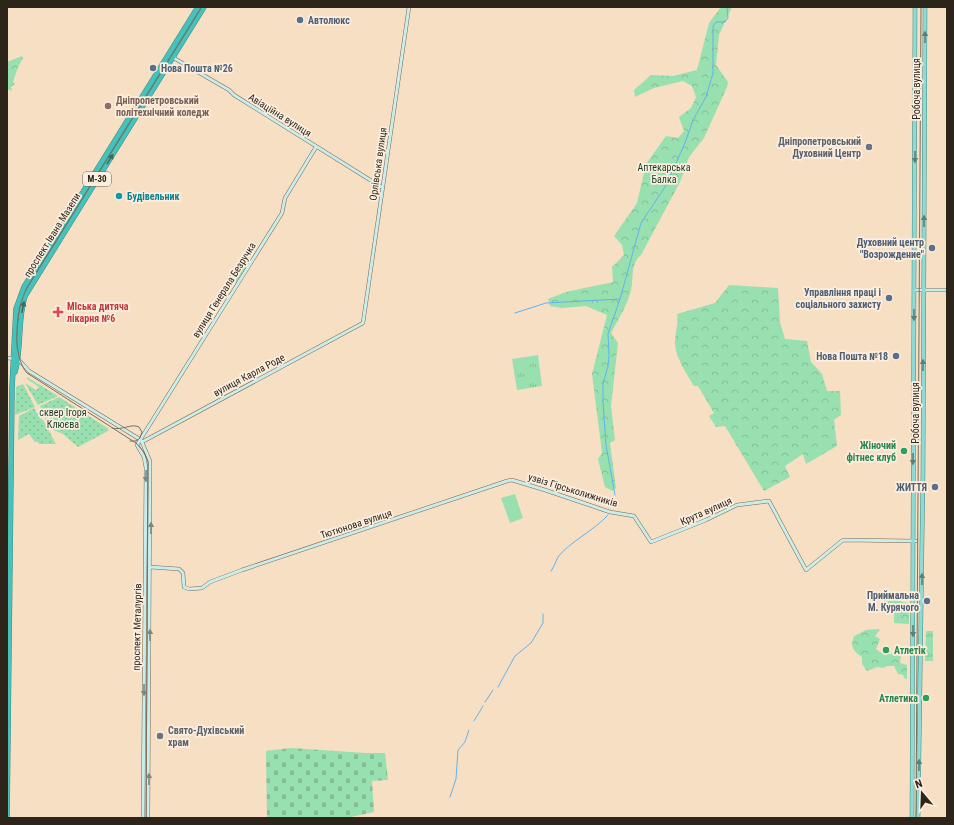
<svg xmlns="http://www.w3.org/2000/svg" width="954" height="825" font-family="'Roboto Condensed',sans-serif">
	<style>
		.grass { fill: url(#grass-tufts) }
		.forest { fill: url(#forest-crowns) }
		.cemetery { fill: url(#cemetery-stones) }
		.park { fill: url(#park-dots) }
		.pitch { fill: #98e0af }
		.lines { fill: none; stroke-linecap: round; stroke-linejoin: round }
		.stream { stroke: #61b3f0; stroke-width: 1 }
		.secondary-casing { stroke: #7c6750; stroke-width: 4 }
		.primary-casing { stroke: #3d8b83; stroke-width: 4.5 }
		.highway-casing { stroke: #3d8b83; stroke-width: 5.5 }
		.secondary { stroke: #c8edeb; stroke-width: 3 }
		.primary { stroke: #90dad6; stroke-width: 3.5 }
		.highway { stroke: #46c2bb; stroke-width: 4.5 }
		.tram { stroke: #7c6d5d; stroke-width: 1 }
		.oneway { fill: #5e7f78 }
		.oneway2 { fill: #386b62 }
		.oneway3 { fill: #7a8882 }
		.service-dot { fill: #5c6f8a; stroke: #fceede; stroke-width: 1.5 }
		.education-dot { fill: #8d6e63; stroke: #fceede; stroke-width: 1.5 }
		.worship-dot { fill: #6b7280; stroke: #fceede; stroke-width: 1.5 }
		.culture-dot { fill: #0f9aa8; stroke: #fceede; stroke-width: 1.5 }
		.health-dot { fill: #e0444e; stroke: #fceede; stroke-width: 1.5 }
		.leisure-dot { fill: #2e9e5b; stroke: #fceede; stroke-width: 1.5 }
		.labels { text-anchor: middle; dominant-baseline: central; stroke-width: 3.5; stroke-linejoin: round; paint-order: stroke }
		.shield { fill: #fceede; stroke: #6b6155; stroke-width: 1 }
		.shield-label { font-size: 9px; font-weight: bold; fill: #2d241a }
		.service-label { font-size: 10px; font-weight: bold; fill: #4e5e75; stroke: #fceede; text-anchor: end }
		.street-label { font-size: 10px; fill: #2d241a; stroke: #fceede }
		.education-label { font-size: 10px; font-weight: bold; fill: #785e54; stroke: #fceede; text-anchor: start }
		.worship-label { font-size: 10px; font-weight: bold; fill: #5b616d; stroke: #fceede; text-anchor: end }
		.park-label { font-size: 10px; fill: #163b24; stroke: #fceede }
		.culture-label { font-size: 10px; font-weight: bold; fill: #0d838f; stroke: #fceede; text-anchor: start }
		.health-label { font-size: 10px; font-weight: bold; fill: #be3a42; stroke: #fceede; text-anchor: start }
		.leisure-label { font-size: 10px; font-weight: bold; fill: #27864d; stroke: #fceede; text-anchor: end }
	</style>
	<defs>
		<pattern id="grass-tufts" width="24" height="20" patternUnits="userSpaceOnUse"><rect width="24" height="20" fill="#98e0af"/><path d="M3 7l-1-3M5 7V3M7 7l1-3M15 17l-1-3M17 17v-4M19 17l1-3" fill="none" stroke="#83c096"/></pattern>
		<pattern id="forest-crowns" width="20" height="18" patternUnits="userSpaceOnUse"><rect width="20" height="18" fill="#98e0af"/><path d="M2 6a3 3 0 1 1 6 0M12 15a3 3 0 1 1 6 0" fill="none" stroke="#83c096"/></pattern>
		<pattern id="cemetery-stones" width="16" height="16" patternUnits="userSpaceOnUse"><rect width="16" height="16" fill="#98e0af"/><path d="M2 7V4a2 2 0 0 1 4 0v3zM10 15v-3a2 2 0 0 1 4 0v3z" fill="#83c096"/></pattern>
		<pattern id="park-dots" width="8" height="8" patternUnits="userSpaceOnUse"><rect width="8" height="8" fill="#98e0af"/><path d="M2 2h.1M6 6h.1" fill="none" stroke="#83c096" stroke-width="1.8" stroke-linecap="round"/></pattern>
	</defs>
	<rect width="100%" height="100%" fill="#f7dfc4"/>
	<path class="grass" d="M538,355L542,386L517,390L512,359Z
		M926,631H933V661H925Z"/>
	<path class="forest" d="M721,7H732L719,35L716,65L728,82L727,87L704,138L689,157L680,182L641,255C630,264 634,278 631,290C628,304 618,320 611,333L618,343L611,406L615,440L610,443L616,488L612,491L605,487L598,459L602,453L592,374L607,315L586,306L562,308L550,306L548,299L566,292L613,282L612,267L624,255L622,245L614,236L637,203L646,164L666,136L678,138L684,131L679,117L691,108L696,97L692,86L683,81L654,88L635,97L634,90L651,75L673,76L697,70L709,23Z
		M22,56L23,58L18,67L13,82L15,84L11,87L12,91L7,89V62Z
		M729,285L778,288L780,322L785,339L807,341L811,362L822,374L827,391H840L841,415L834,420L837,446L806,464L803,454L785,466L790,477L764,491L725,426L716,427L709,416L714,413L698,386H694C687,374 675,357 675,342C675,332 679,324 677,314L715,303Z
		M885,596L898,598L902,602L909,603V624L894,623V612L882,599Z
		M878,629L880,630L875,636L880,639L876,649L884,655L897,653L901,655L900,663L907,665V679H905L903,675L898,674L894,666H887L884,668L877,667L867,671L862,664V657C853,651 850,647 854,636L866,630Z"/>
	<path class="cemetery" d="M291,748L366,753H385L388,780L372,781L374,812L346,818H267L266,751Z"/>
	<path class="park" d="M239,261L247,266L236,283L228,278Z
		M27,377L58,396L38,405L25,383L36,390L39,387L27,379Z
		M23,384L35,407L15,415L16,387Z
		M59,397L109,429L108,431L78,447L63,434L49,428L40,406Z
		M34,408L40,418L43,420L56,444H39L38,442H35L29,434L18,440L19,416Z"/>
	<path class="pitch" d="M515,494L523,518L510,523L501,498Z"/>
	<g class="lines">
		<path class="stream" d="M515,313L546,303L620,299
			M615,495L606,445L603,402V384L608,366L609,355L608,334L620,299L641,223L665,187L685,143L693,120L706,97L713,73V26L716,22H725L728,18L727,7
			M551,571C554,567 556,561 558,557C568,543 595,530 608,515
			M498,687L515,656L531,643L543,623V614
			M485,702L493,690
			M474,721L483,706
			M450,797L456,779L458,750L465,742L469,730"/>
		<g class="secondary-casing">
			<path id="secondary" d="M172,57L229,90L234,95L383,188
				M914,290H947
				M7,358L18,359L29,371L141,440L150,461L148,818
				M142,442L363,323L409,7
				M150,567L179,569L183,573L184,587L189,589L202,588L210,582L242,570L507,481L512,480L545,490L610,512L634,516L651,542L706,520L737,505L769,501L806,570L843,540L916,541
				M143,818L146,468L144,457L137,445L282,213L285,198L316,147"/>
		</g>
		<g class="primary-casing">
			<path id="primary" d="M912,818L915,7
				M918,818L923,471L925,7"/>
		</g>
		<g class="highway-casing">
			<path id="highway" d="M15,372C22,347 17,321 25,296L204,7
				M7,818L12,388L16,309L24,287L198,7"/>
		</g>
		<use href="#secondary" class="secondary"/>
		<use href="#primary" class="primary"/>
		<use href="#highway" class="highway"/>
		<path class="tram" d="M112,428C122,431 131,423 139,427L142,432L140,438L136,441H130
			M146,818L148,462L144,452L136,443L27,373C11,355 16,308 27,288L202,7
			M916,818L921,7"/>
	</g>
	<defs><path id="oneway-solid" d="M-6-.8H1V-3.2L6.5 0L1 3.2V.8H-6Z"/></defs>
	<g class="oneway">
		<use href="#oneway-solid" transform="translate(925 37) rotate(-90)"/>
		<use href="#oneway-solid" transform="translate(915 157) rotate(90)"/>
		<use href="#oneway-solid" transform="translate(924 221) rotate(-90)"/>
		<use href="#oneway-solid" transform="translate(914 315) rotate(90)"/>
		<use href="#oneway-solid" transform="translate(923 365) rotate(-90)"/>
		<use href="#oneway-solid" transform="translate(913 459) rotate(91)"/>
		<use href="#oneway-solid" transform="translate(922 579) rotate(-90)"/>
		<use href="#oneway-solid" transform="translate(913 631) rotate(90)"/>
		<use href="#oneway-solid" transform="translate(919 765) rotate(-89)"/>
	</g>
	<g class="oneway2">
		<use href="#oneway-solid" transform="translate(110 159) rotate(-58)"/>
		<use href="#oneway-solid" transform="translate(23 307) rotate(-79)"/>
	</g>
	<g class="oneway3">
		<use href="#oneway-solid" transform="translate(146 476) rotate(91)"/>
		<use href="#oneway-solid" transform="translate(151 528) rotate(-90)"/>
		<use href="#oneway-solid" transform="translate(150 635) rotate(-90)"/>
		<use href="#oneway-solid" transform="translate(144 690) rotate(90)"/>
		<use href="#oneway-solid" transform="translate(149 779) rotate(-90)"/>
	</g>
	<g class="service-dot">
		<circle cx="300" cy="20" r="4"/>
		<circle cx="153" cy="68" r="4"/>
		<circle cx="932" cy="248" r="4"/>
		<circle cx="889" cy="298" r="4"/>
		<circle cx="896" cy="356" r="4"/>
		<circle cx="935" cy="487" r="4"/>
		<circle cx="927" cy="601" r="4"/>
	</g>
	<circle class="education-dot" cx="108" cy="106" r="4"/>
	<g class="worship-dot">
		<circle cx="869" cy="147" r="4"/>
		<circle cx="160" cy="736" r="4"/>
	</g>
	<circle class="culture-dot" cx="119" cy="196" r="4"/>
	<path class="health-dot" d="M56 306h4v4h4v4h-4v4h-4v-4h-4v-4h4z"/>
	<g class="leisure-dot">
		<circle cx="904" cy="451" r="4"/>
		<circle cx="886" cy="650" r="4"/>
		<circle cx="926" cy="698" r="4"/>
	</g>
	<g class="labels">
		<rect class="shield" x="83" y="172" width="28" height="14" rx="3"/>
		<g class="shield-label">
			<text x="97" y="179">М-30</text>
		</g>
		<g class="service-label">
			<text x="308" y="20" text-anchor="start">Автолюкс</text>
			<text x="161" y="68" text-anchor="start">Нова Пошта №26</text>
			<text x="924" y="242">Духовний центр<tspan x="924" dy="12">"Возрождение"</tspan></text>
			<text x="881" y="292">Управління праці і<tspan x="881" dy="12">соціального захисту</tspan></text>
			<text x="888" y="356">Нова Пошта №18</text>
			<text x="927" y="487">ЖИТТЯ</text>
			<text x="919" y="595">Приймальна<tspan x="919" dy="12">М. Курячого</tspan></text>
		</g>
		<g class="street-label">
			<text transform="translate(916 89) rotate(-90)">Робоча вулиця</text>
			<text transform="translate(280 115) rotate(32)">Авіаційна вулиця</text>
			<text transform="translate(378 164) rotate(-82)">Орлівська вулиця</text>
			<text transform="translate(52 235) rotate(-58)">проспект Івана Мазепи</text>
			<text transform="translate(224 290) rotate(-58)">вулиця Генерала Безручка</text>
			<text transform="translate(249 375) rotate(-28)">вулиця Карла Роде</text>
			<text transform="translate(915 413) rotate(-90)">Робоча вулиця</text>
			<text transform="translate(573 490) rotate(17)">узвіз Гірськолижників</text>
			<text transform="translate(706 511) rotate(-24)">Крута вулиця</text>
			<text transform="translate(356 524) rotate(-18)">Тютюнова вулиця</text>
			<text transform="translate(137 627) rotate(-89)">проспект Металургів</text>
		</g>
		<g class="education-label">
			<text x="116" y="100">Дніпропетровський<tspan x="116" dy="12">політехнічний коледж</tspan></text>
		</g>
		<g class="worship-label">
			<text x="861" y="141">Дніпропетровський<tspan x="861" dy="12">Духовний Центр</tspan></text>
			<text x="168" y="730" text-anchor="start">Свято-Духівський<tspan x="168" dy="12">храм</tspan></text>
		</g>
		<g class="park-label">
			<text x="664" y="167">Аптекарська<tspan x="664" dy="12">Балка</tspan></text>
			<text x="63" y="412">сквер Ігоря<tspan x="63" dy="12">Клюєва</tspan></text>
		</g>
		<g class="culture-label">
			<text x="127" y="196">Будівельник</text>
		</g>
		<g class="health-label">
			<text x="67" y="306">МІська дитяча<tspan x="67" dy="12">лікарня №6</tspan></text>
		</g>
		<g class="leisure-label">
			<text x="896" y="445">Жіночий<tspan x="896" dy="12">фітнес клуб</tspan></text>
			<text x="894" y="650" text-anchor="start">Атлетік</text>
			<text x="918" y="698">Атлетика</text>
		</g>
	</g>
	<rect width="954" height="825" fill="none" stroke="#2d241a" stroke-width="16"/>
	<g transform="translate(922 793) rotate(341)" stroke="#fceede" stroke-width="3" paint-order="stroke">
	<path d="M0-3L7 15L0 10L-7 15Z" fill="#2d241a"/>
	<text y="-6" font-size="11" font-weight="bold" text-anchor="middle" fill="#2d241a">N</text>
	</g>
</svg>
